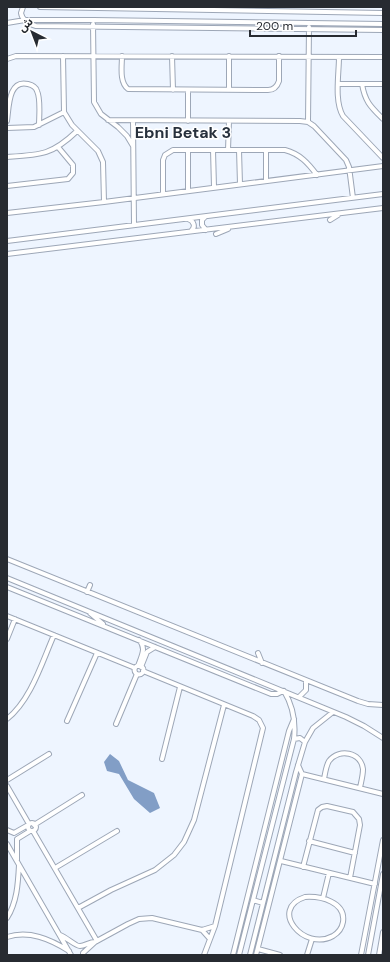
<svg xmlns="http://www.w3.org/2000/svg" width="390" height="962" font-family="'DM Sans','Noto Sans Arabic',sans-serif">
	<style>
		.water { fill: #829ec6 }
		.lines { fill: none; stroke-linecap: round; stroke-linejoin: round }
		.minor-casing { stroke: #9da7b7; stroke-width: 6 }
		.minor { stroke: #fff; stroke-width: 4 }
		.labels { text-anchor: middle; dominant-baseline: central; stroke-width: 3; stroke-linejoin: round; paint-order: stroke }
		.district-label { font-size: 16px; font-weight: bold; fill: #28313d; stroke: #fff }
	</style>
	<rect width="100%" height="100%" fill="#eef5ff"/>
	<path class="water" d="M110,754L119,761L128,780L154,793L160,808L150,813L134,799L119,774L107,771L104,762Z"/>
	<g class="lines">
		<g class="minor-casing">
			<path id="minor" d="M23,7L21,13C22,20 29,24 36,26L383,30
				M40,7L383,13
				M7,23L25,20H93L383,24
				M93,24L94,102L101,114L118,127L127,136L133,146
				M63,56L64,112L72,125L98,151L103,162L104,202
				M122,56C122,66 119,82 128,89L268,90C274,90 277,87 279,81V56
				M172,56L173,90
				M229,56V90
				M339,57C339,74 334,101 343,116L383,158
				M7,59L16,56L383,57
				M338,84H383
				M362,84C365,102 371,107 383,119
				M108,120L300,121L308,122L314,126L346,160L349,167L353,198
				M7,121C9,108 8,79 28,84C32,85 36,87 37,91C41,99 39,116 39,125
				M133,121L134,225
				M188,121V90
				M308,122L309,27
				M7,128L34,127L64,112
				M188,150V190
				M213,150L214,187
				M228,150L229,121
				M239,150L240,184
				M266,150V181
				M7,157C41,155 52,155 77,131
				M7,186L68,179L73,173V165L58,147
				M163,194V160L165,155L173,150H285C300,154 308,163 317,175
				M7,213L104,202L383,166
				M205,217L202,220V225L206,230
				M188,219C194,221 196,227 191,231
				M330,220L338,215
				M216,234L228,229
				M7,241L383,194
				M7,254L383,208
				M7,559L358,701L368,704L383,705
				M7,578L346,717L364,726L383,738
				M7,587L271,694H277L283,691
				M87,592L90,585
				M90,613L103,624
				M7,616L135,668
				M7,639L15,619
				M258,653L262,663
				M134.5 670a4.5 4.5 0 1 1 9 0a4.5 4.5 0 1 1-9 0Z
				M138,666C141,657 147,648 139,640
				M141,667L147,652L155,647
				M143,671L253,716L259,720L263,728L215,926L204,955
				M299,697L306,690V681
				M7,719C31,700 42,662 54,635
				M67,721L97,653
				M116,724L137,674
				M294,739L300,738L305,742
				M162,759L180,687
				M302,774L383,794
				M324,779C325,774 326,766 329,761C339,748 361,752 363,769C363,776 361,782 360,788
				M7,780L49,754
				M7,786L29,824
				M28 827a4 4 0 1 1 8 0a4 4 0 1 1-8 0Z
				M34,825L82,795
				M7,830L14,833L28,825
				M33,831L97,941
				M309,841L355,853
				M7,844L71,955
				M17,860V839L30,831
				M281,861L375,884
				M303,867L318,810L322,807L327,806L353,812L359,819L360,825L350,878
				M55,868L117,831
				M305,897C321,896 346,902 343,922C342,928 338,933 333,936C304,952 268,909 305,897Z
				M323,898L329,873
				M253,900L263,903
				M78,908L111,890L155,870L174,855L184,842L194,820L224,705
				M7,918C17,902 18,884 19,865
				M202,930L210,939
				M60,935C66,937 77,947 80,946C85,946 89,942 95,942
				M7,937C29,930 50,939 69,951
				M258,949L280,955
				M83,955V953L95,942L128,924L139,919L152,918L202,930L215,926
				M233,955L289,731L294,719
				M239,955L294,739C296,721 293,706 284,691
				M250,955L296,772L305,742L313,728L333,712
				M256,955L302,774L298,765
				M307,955L312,939
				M361,955L383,840
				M368,955L383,874
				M379,955L383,932"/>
		</g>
		<use href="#minor" class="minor"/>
	</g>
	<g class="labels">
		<g class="district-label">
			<text x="183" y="132">Ebni Betak 3</text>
		</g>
	</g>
	<rect width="390" height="962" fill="none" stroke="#272b31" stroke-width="16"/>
	<g transform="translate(32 32) rotate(318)" stroke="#ffffff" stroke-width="3" paint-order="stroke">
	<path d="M0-3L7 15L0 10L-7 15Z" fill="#272b31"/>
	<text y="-6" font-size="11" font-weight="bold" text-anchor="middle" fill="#272b31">ش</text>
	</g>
	<path d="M250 30v6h106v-6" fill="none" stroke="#272b31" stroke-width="2"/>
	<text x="256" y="30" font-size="12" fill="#272b31" stroke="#ffffff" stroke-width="3" paint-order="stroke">200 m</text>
</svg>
